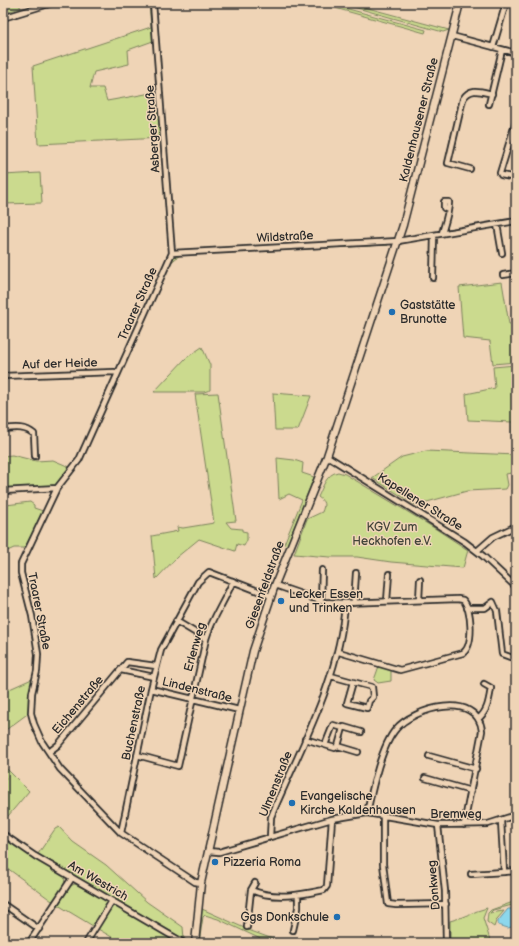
<svg xmlns="http://www.w3.org/2000/svg" width="519" height="946" font-family="'Balsamiq Sans',sans-serif">
	<style>
		.green { fill: #cbda8e; stroke: #7b825c }
		.water { fill: #8cd7ec; stroke: #65929f }
		.lines { fill: none; stroke-linecap: round; stroke-linejoin: round }
		.minor-casing { stroke: #2b2b2b; stroke-width: 8 }
		.major-casing { stroke: #2b2b2b; stroke-width: 9 }
		.minor { stroke: #efd4b6; stroke-width: 4.5 }
		.major { stroke: #efd4b6; stroke-width: 6 }
		.poi-dot { fill: #1f6fb2; stroke: #efd4b6; stroke-width: 1.5 }
		.labels { text-anchor: middle; dominant-baseline: central; stroke-width: 3; stroke-linejoin: round; paint-order: stroke }
		.street-label { font-size: 12px; fill: #2b2b2b; stroke: #efd4b6 }
		.poi-label { font-size: 12px; fill: #2b2b2b; stroke: #efd4b6; text-anchor: start }
		.park-label { font-size: 12px; fill: #43453a; stroke: #efd4b6 }
	</style>
	<rect width="100%" height="100%" fill="#efd4b6"/>
	<filter id="ink" filterUnits="userSpaceOnUse"><feTurbulence type="fractalNoise" baseFrequency=".025" numOctaves="2"/><feDisplacementMap in="SourceGraphic" scale="8" xChannelSelector="R" yChannelSelector="G"/><feConvolveMatrix kernelMatrix="1 2 1 2 8 2 1 2 1" color-interpolation-filters="sRGB"/></filter>
	<g filter="url(#ink)">
		<path class="green" d="M13,3H18L21,8L3,13V6Z
			M149,3H151L153,41L128,50L129,64L94,72L90,88H103L107,101L157,92L162,138L38,144L33,66L151,27Z
			M317,3H326L426,30L425,33Z
			M339,3H349L449,30L443,32Z
			M40,173L42,203L3,204V175Z
			M385,245H388L180,255L170,263L174,255Z
			M502,282L509,324L516,323V337L512,338L516,362L493,364L490,341L463,338L459,287Z
			M202,347L210,365V390L204,392H154L186,358Z
			M516,365V434H512V422L468,420L466,394L495,388L493,367Z
			M218,393L236,521L226,522L231,528L242,529V531L247,532V540L244,546L237,544L235,551L199,539L177,557L156,579L152,536L178,531L177,527L183,528L214,523L195,394Z
			M273,393L311,396L298,430H275Z
			M426,451L516,455V472L506,474L508,485L506,489L467,491L416,505L372,478L402,457Z
			M12,455L36,461L53,460L72,468L54,486L3,489V456Z
			M277,458L294,460L303,463L302,473L314,477L287,545L284,544L302,500L289,494L279,499Z
			M338,472L345,474L436,529L468,550L463,568L391,562L357,557H330L294,554L307,519L322,512C325,504 325,502 318,497C323,487 326,474 338,472Z
			M3,494H5L6,505L30,502L34,505V508L43,511L25,548H14L3,553Z
			M379,666L391,670V681L378,683L374,680Z
			M34,678L30,712L3,732V692Z
			M3,765L29,791L3,822V781L6,778L3,775Z
			M59,827L73,842L106,865L147,902L183,927L184,939L38,854L55,829Z
			M7,841L53,869L52,871L54,873L56,871L64,876C67,884 59,896 52,901L3,865V842Z
			M75,884L109,902L93,926L58,905L70,886Z
			M516,901V904L493,910L490,913L504,911L497,919L494,927L487,922L488,913L491,910Z
			M113,904L179,943H122L98,929Z
			M487,908L483,918L491,943H450V921C463,918 474,911 487,908Z
			M202,909L251,931L284,943L267,942L218,919L205,915L203,917L199,943Z"/>
		<path class="water" d="M508,909H516V929L515,926L508,928L498,925V921Z"/>
		<g class="lines">
			<g class="minor-casing">
				<path id="minor" d="M153,3L172,253L79,460L57,488L21,564V573L32,616L38,654L37,671L32,693L31,713L34,724L42,742L60,769L121,833L195,882L201,883
					M3,18L52,3
					M452,36L516,53
					M493,47L506,3
					M489,104L502,50
					M516,121L500,173L501,175L516,178
					M470,169L448,163L463,99C470,87 480,91 492,94
					M497,224L502,253
					M442,233C445,223 449,212 449,202H444V208L448,210
					M172,253L398,241L516,221
					M503,275L516,273
					M433,278L434,235
					M3,376L114,372L118,373
					M3,429C14,428 25,426 34,434L35,456
					M327,456L465,542L483,556L516,587
					M3,491L57,488
					M477,551L493,537L516,526
					M275,585L324,602L345,603L458,599L463,600C472,609 474,645 463,653L400,670L339,652
					M419,600L420,580
					M321,601L322,570
					M387,601L389,574
					M354,603L356,573
					M467,608H485L493,602L497,611L502,654L510,657
					M176,621L206,639
					M121,670L154,677
					M331,676L353,682L347,703L367,708L369,701L373,697L372,687L353,682
					M151,689L239,710
					M478,719C488,711 489,700 491,688L484,684
					M343,728L344,727L361,732
					M305,739L325,745L333,725L343,728L338,746L358,752
					M325,745L335,748L338,746
					M49,752L58,745L127,662L156,666
					M137,755L178,766L206,639C212,618 225,601 233,581
					M429,756L476,769
					M425,778L471,791
					M367,813C372,790 381,746 396,729C413,708 478,690 482,731L464,825
					M383,815V864L388,904L396,905L446,904
					M501,821L504,872L516,871
					M438,825L445,891L446,943
					M121,833L151,689L161,650L198,582L209,572L271,596
					M3,834L35,856L184,943
					M270,837L271,817C300,748 340,679 345,603
					M208,851L219,852L332,819L367,813L438,825L488,824L516,815
					M471,874L504,872
					M251,890L255,883
					M3,904L39,929
					M247,927L251,890C274,900 301,895 324,890L327,886L332,819
					M293,930L298,908V896
					M29,943L72,878
					M86,943L112,901"/>
			</g>
			<g class="major-casing">
				<path id="major" d="M195,943L201,883L253,651L275,585L327,456L403,225L460,3"/>
			</g>
			<use href="#minor" class="minor"/>
			<use href="#major" class="major"/>
		</g>
	</g>
	<g class="poi-dot">
		<circle cx="392" cy="312" r="4"/>
		<circle cx="281" cy="601" r="4"/>
		<circle cx="292" cy="803" r="4"/>
		<circle cx="215" cy="862" r="4"/>
		<circle cx="337" cy="917" r="4"/>
	</g>
	<g class="labels">
		<g class="street-label">
			<text transform="translate(419 120) rotate(-76)">Kaldenhausener Straße</text>
			<text transform="translate(153 129) rotate(-94)">Asberger Straße</text>
			<text transform="translate(285 237) rotate(-3)">Wildstraße</text>
			<text transform="translate(138 304) rotate(-66)">Traarer Straße</text>
			<text transform="translate(60 364) rotate(-2)">Auf der Heide</text>
			<text transform="translate(420 502) rotate(32)">Kapellener Straße</text>
			<text transform="translate(265 585) rotate(-70)">Giesenfeldstraße</text>
			<text transform="translate(39 611) rotate(79)">Traarer Straße</text>
			<text transform="translate(195 647) rotate(-74)">Erlenweg</text>
			<text transform="translate(197 690) rotate(14)">Lindenstraße</text>
			<text transform="translate(78 705) rotate(-50)">Eichenstraße</text>
			<text transform="translate(134 723) rotate(-78)">Buchenstraße</text>
			<text transform="translate(276 784) rotate(-68)">Ulmenstraße</text>
			<text x="456" y="814">Bremweg</text>
			<text transform="translate(98 881) rotate(30)">Am Westrich</text>
			<text transform="translate(434 885) rotate(-95)">Donkweg</text>
		</g>
		<g class="poi-label">
			<text x="400" y="305">Gaststätte<tspan x="400" dy="14">Brunotte</tspan></text>
			<text x="289" y="594">Lecker Essen<tspan x="289" dy="14">und Trinken</tspan></text>
			<text x="300" y="796">Evangelische<tspan x="300" dy="14">Kirche Kaldenhausen</tspan></text>
			<text x="223" y="862">Pizzeria Roma</text>
			<text x="329" y="917" text-anchor="end">Ggs Donkschule</text>
		</g>
		<g class="park-label">
			<text x="392" y="527">KGV Zum<tspan x="392" dy="14">Heckhofen e.V.</tspan></text>
		</g>
	</g>
	<rect width="519" height="946" fill="none" stroke="#efd4b6" stroke-width="16"/>
	<rect x="8" y="8" width="503" height="930" fill="none" stroke="#2b2b2b" stroke-width="1.5" filter="url(#ink)"/>
</svg>
